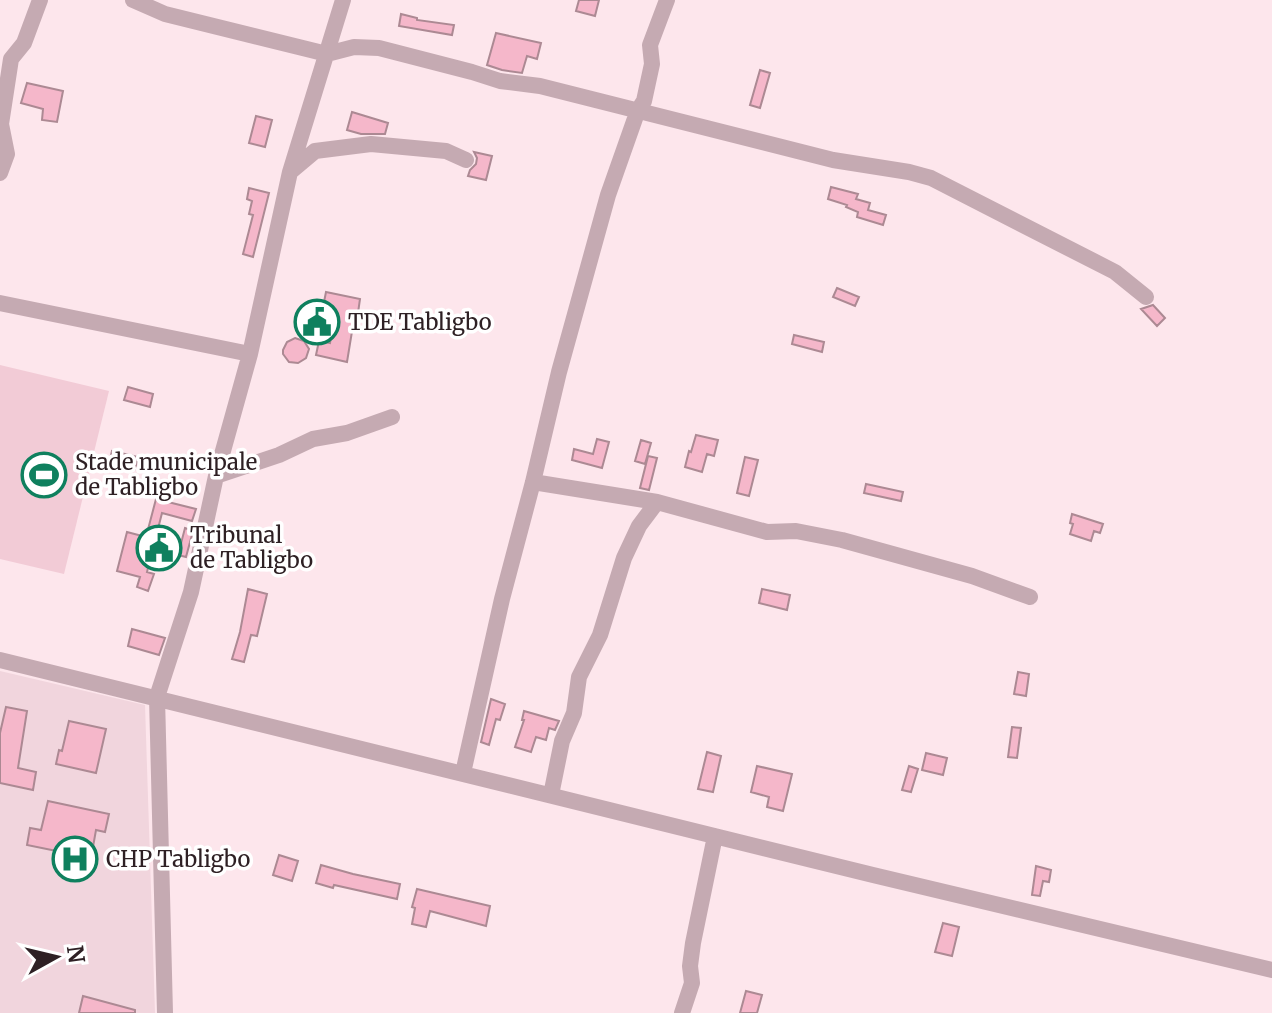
<svg xmlns="http://www.w3.org/2000/svg" width="1272" height="1013" font-family="Merriweather,serif">
	<style>
		.built { fill: #f1d5dd }
		.green { fill: #f2cbd6 }
		.building { fill: #f5b7ca; stroke: #ac8993; stroke-width: 2 }
		.lines { fill: none; stroke-linecap: round; stroke-linejoin: round }
		.minor { stroke: #c5aab2; stroke-width: 16 }
		.labels { text-anchor: middle; dominant-baseline: central; stroke-width: 7; stroke-linejoin: round; paint-order: stroke }
		.poi-label { font-size: 22px; fill: #2e2024; stroke: #fff; text-anchor: start }
	</style>
	<rect width="100%" height="100%" fill="#fde6ec"/>
	<path class="built" d="M0,671L145,705L155,1013H0Z"/>
	<path class="green" d="M0,365L109,391L64,574L0,559Z"/>
	<path class="building" d="M579,0H599L595,16L576,11Z
		M401,14L417,18V20L454,25L452,35L399,26Z
		M496,33L541,43L537,59L527,56L522,73L502,70L487,65Z
		M760,70L770,73L760,108L750,105Z
		M27,83L63,91L57,122L42,120L43,109L21,103Z
		M352,112L388,123L385,134H361L347,130Z
		M256,116L272,120L265,147L249,143Z
		M474,152L492,156L486,180L468,176L470,170L476,164L477,158Z
		M831,187L858,194L856,199L870,203L868,210L886,215L883,225L857,217L858,212L846,207L847,205L828,199Z
		M249,188L269,193L253,257L243,254L253,215L249,214L252,201L247,199Z
		M837,288L859,297L855,306L833,297Z
		M326,292L360,299L358,313H355L347,362L316,355L319,341L330,343L335,309L323,307Z
		M1153,305L1165,318L1157,326L1141,309Z
		M794,335L824,342L822,352L792,344Z
		M295,338L304,341L309,349L306,358L298,363L289,362L283,354V350L287,342Z
		M128,387L153,394L150,407L124,400Z
		M696,435L718,440L714,456L707,454L702,472L685,467L689,451L691,452Z
		M597,439L609,442L602,468L572,460L574,449L593,454Z
		M641,440L651,443L645,464L635,461Z
		M112,451L138,457L135,469L109,463Z
		M648,456L657,458L649,490L640,488Z
		M745,457L758,460L749,496L737,493Z
		M866,484L903,492L901,501L864,493Z
		M156,499L196,509L192,521L162,513L147,572L154,574L148,591L137,587L140,577L117,571L127,532L146,537Z
		M1072,514L1103,524L1100,533L1094,531L1091,541L1070,534L1073,524L1070,523Z
		M185,528L193,531L186,557L178,555Z
		M248,589L267,594L257,636L251,635L244,662L232,659L240,632Z
		M762,589L790,595L787,610L759,603Z
		M132,629L165,638L159,655L128,646Z
		M1018,672L1029,674L1026,696L1014,694Z
		M491,699L505,704L500,720L496,719L489,745L481,742Z
		M6,707L27,711L18,768L36,772L33,790L0,783V733Z
		M524,711L559,721L555,730L549,728L546,740L536,737L531,752L515,747L524,720H522Z
		M69,721L106,729L96,773L56,764L59,750L62,751Z
		M1012,727L1021,728L1017,758L1008,757Z
		M707,752L721,756L713,792L698,789Z
		M926,753L947,758L943,775L922,770Z
		M757,766L792,774L783,811L767,807L769,797L751,792Z
		M909,766L918,769L911,792L902,790Z
		M48,801L109,814L105,832L96,830L91,858L27,845L30,828L41,830Z
		M279,855L298,861L292,881L273,875Z
		M321,865L353,874L400,884L397,899L334,885L333,888L316,883Z
		M1036,866L1051,870L1049,882L1043,881L1040,896L1032,895Z
		M417,889L490,906L486,926L430,911L426,927L412,924L415,908L412,907Z
		M943,923L959,927L952,956L935,952Z
		M746,991L762,995L757,1013H740Z
		M83,996L135,1010V1013H79Z"/>
	<g class="lines">
		<path class="minor" d="M133,0L165,14L327,54L354,47L379,48L472,72L500,81L540,86L833,160L909,172L931,178L1115,272L1146,297
			M290,172L315,151L371,144L446,151L466,160
			M0,173L7,154L1,124L11,59L24,43L40,0
			M0,303L250,354
			M216,476L279,455L313,439L347,433L392,417
			M533,482L657,502L767,532L796,531L842,540L972,576L1030,597
			M0,660L873,875L1272,970
			M463,773L502,599L533,482L559,372L608,195L638,110L644,101L652,64L650,45L667,0
			M551,795L562,741L574,713L579,677L600,635L624,558L639,526L657,502
			M165,1013L157,697L191,592L216,476L250,354L290,172L343,0
			M682,1013L692,983L690,966L693,943L715,836"/>
	</g>
	<defs>
		<g id="civic-ring" transform="scale(2.3)"><circle r="9.5" fill="#fff" stroke="#0f805e" stroke-width="1.5"/><path d="M-.6-6.5H3V-4.5H.6V-3L4-1V1h2V6H-6V1h2V-1L-.6-3ZM-1.2 2.5V6h2.4V2.5Z" fill="#0f805e"/></g>
		<g id="stadium-ring" transform="scale(2.3)"><circle r="9.5" fill="#fff" stroke="#0f805e" stroke-width="1.5"/><path d="M0-5a6.5 5 0 1 0 0 10a6.5 5 0 1 0 0-10ZM-3.5-1.8h7v3.6h-7Z" fill="#0f805e"/></g>
		<g id="hospital-ring" transform="scale(2.3)"><circle r="9.5" fill="#fff" stroke="#0f805e" stroke-width="1.5"/><path d="M-5-5h3v3.5h4V-5h3V5h-3V1.5h-4V5h-3Z" fill="#0f805e"/></g>
	</defs>
	<g fill-rule="evenodd">
		<use href="#civic-ring" x="317" y="322"/>
		<use href="#stadium-ring" x="44" y="475"/>
		<use href="#civic-ring" x="159" y="548"/>
		<use href="#hospital-ring" x="75" y="859"/>
	</g>
	<g class="labels">
		<g class="poi-label">
			<text x="348" y="322">TDE Tabligbo</text>
			<text x="75" y="462">Stade municipale<tspan x="75" dy="25">de Tabligbo</tspan></text>
			<text x="190" y="535">Tribunal<tspan x="190" dy="25">de Tabligbo</tspan></text>
			<text x="106" y="859">CHP Tabligbo</text>
		</g>
	</g>
	<g transform="translate(56 957) rotate(82)" stroke="#ffffff" stroke-width="6" paint-order="stroke">
	<path d="M0-6L14 30L0 20L-14 30Z" fill="#2e2024"/>
	<text y="-12" font-size="22" font-weight="bold" text-anchor="middle" fill="#2e2024">N</text>
	</g>
</svg>
